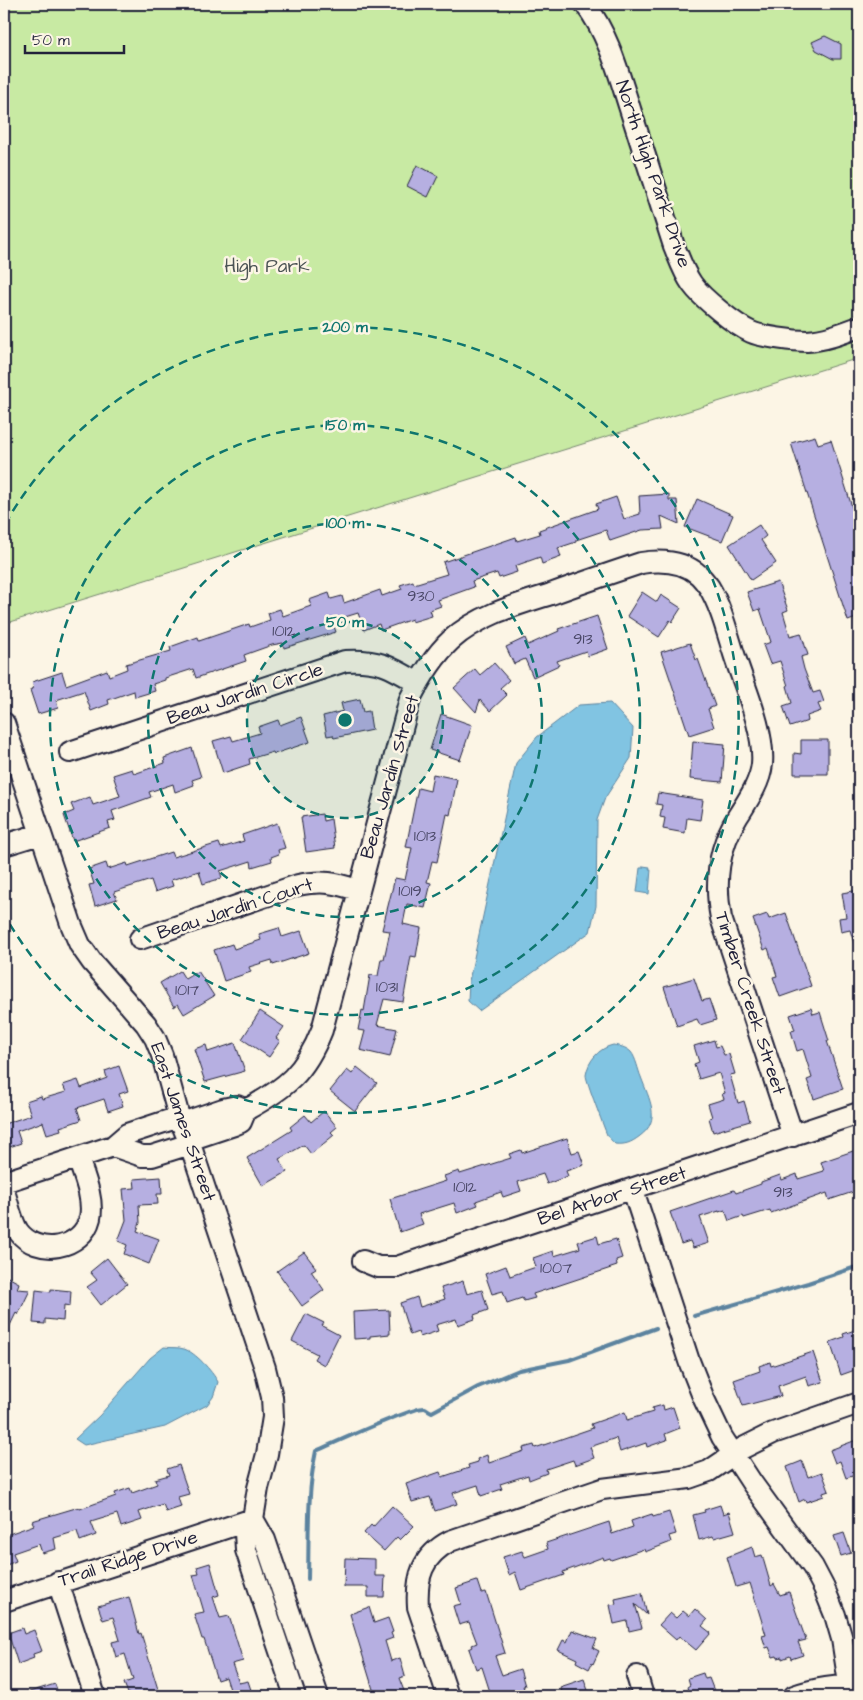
<svg xmlns="http://www.w3.org/2000/svg" width="863" height="1700" font-family="'Architects Daughter',sans-serif">
	<style>
		.green { fill: #c8eaa3; stroke: #75866f }
		.water { fill: #81c4e2; stroke: #5b839f }
		.lines { fill: none; stroke-linecap: round; stroke-linejoin: round }
		.stream { stroke: #5b839f; stroke-width: 4 }
		.building { fill: #b6afe1; stroke: #22223b }
		.minor-casing { stroke: #22223b; stroke-width: 24 }
		.minor { stroke: #fcf5e5; stroke-width: 20 }
		.ring { fill: none; stroke: #0f766e; stroke-width: 2.5; stroke-dasharray: 9 6 }
		.labels { text-anchor: middle; dominant-baseline: central; stroke-width: 5; stroke-linejoin: round; paint-order: stroke }
		.number-label { font-size: 16px; fill: #474564 }
		.street-label { font-size: 19px; fill: #22223b; stroke: #fcf5e5 }
		.park-label { font-size: 19px; fill: #4c5455; stroke: #fcf5e5 }
		.centre { fill: #0f766e; stroke: #fcf5e5; stroke-width: 2.5 }
		.ring-label { font-size: 15px; text-anchor: middle; font-weight: bold; fill: #0f766e; stroke: #fcf5e5; stroke-width: 5; stroke-linejoin: round; paint-order: stroke }
	</style>
	<rect width="100%" height="100%" fill="#fcf5e5"/>
	<filter id="ink" filterUnits="userSpaceOnUse"><feTurbulence type="fractalNoise" baseFrequency=".02" numOctaves="2"/><feDisplacementMap in="SourceGraphic" scale="10" xChannelSelector="R" yChannelSelector="G"/><feConvolveMatrix kernelMatrix="1 2 1 2 8 2 1 2 1" color-interpolation-filters="sRGB"/></filter>
	<g filter="url(#ink)">
		<path class="green" d="M4,4H859V358L4,624Z"/>
		<path class="water" d="M610,703L633,728L631,758L605,798L597,820L596,906L590,932L479,1011L468,1001L469,981L516,763L537,737L579,705Z
			M643,866L650,867L649,869H651L649,894L637,892L640,868H643Z
			M613,1045C619,1046 626,1047 631,1052C636,1058 638,1070 641,1077C649,1099 662,1120 640,1136C631,1143 625,1145 615,1144C612,1141 609,1138 607,1135C604,1127 586,1081 586,1075C588,1061 599,1048 613,1045Z
			M164,1347C170,1348 178,1347 184,1349C195,1352 212,1371 218,1382L213,1397L207,1405L165,1427L84,1445L75,1439L100,1415L150,1358Z"/>
		<g class="lines">
			<path class="stream" d="M694,1316L808,1283L859,1266
				M308,1579C309,1536 307,1493 316,1451C332,1444 414,1406 425,1408C427,1409 429,1411 432,1412L478,1387L519,1370L569,1360L656,1328"/>
		</g>
		<path class="building" d="M825,36L841,44V59H833L816,50L812,42Z
			M417,165L438,176L428,197L407,186Z
			M815,436L818,444L831,440L857,523L859,522V617L848,621L791,443Z
			M669,494V500H677L679,524L661,516L663,529L642,530L610,541L606,530L576,540V542L558,548L561,557L542,564L540,557L515,566L517,572L499,578L497,573L472,581L474,587L438,600L441,606L430,610L432,616L412,622V619L381,630L379,624L364,630L358,613L332,621L336,632L284,648L283,643L272,645L244,655L246,661L196,678L193,669L165,678V680L153,684L155,691L135,697L134,691L108,700L109,704L91,711L84,691L56,700L58,708L38,714L30,690L34,688L32,682L62,672L66,685L107,670L109,676L127,669L126,664L171,651L170,647L198,637L199,641L249,624L250,627L270,620L268,613L280,609L283,616L311,606L309,600L329,593L331,599L342,596L344,603L380,590L382,596L402,589L400,585L413,581L414,584L447,574L443,562L516,537L517,541L540,534L539,530L598,509L596,504L616,497L624,519L640,514L639,496Z
			M697,499L733,515L722,541L685,527Z
			M759,525L766,536L761,540L776,563L751,580L729,545Z
			M778,582L788,610L783,612L790,636L801,633L808,655L801,657L804,669L813,693L820,691L824,702L818,704L821,711L807,716L808,721L790,727L783,706L792,703L787,686H788L780,661L770,664L763,645L771,642L760,609L754,611L747,592Z
			M642,592L657,602L661,595L681,608L672,622L670,620L659,637L627,616Z
			M597,616L608,649L588,656L586,651L557,661L559,665L533,677L525,659L514,664L506,647L525,638L528,645L559,631L558,629Z
			M690,643L696,660L698,659L715,706L708,709L714,727L689,735L661,652Z
			M494,663L509,680L500,688L507,695L490,711L480,700L476,712L454,688L475,669L480,675Z
			M360,699L363,712L369,711L372,730L334,738L333,735L327,736L323,716L343,711L341,703Z
			M441,714L472,725L460,760L430,750Z
			M301,717L310,742L274,754L273,752L249,759L250,764L223,773L213,741L231,736L233,741L260,733L258,727L278,720L280,725Z
			M801,740H828V774H794V753L801,754Z
			M693,741L725,744L722,782L690,779Z
			M192,748L201,777L192,780L194,785L175,792L173,784L149,792L151,797L112,811L115,820L108,822L110,828L73,841L64,815L74,811L71,804L90,797L93,805L120,796L113,775L132,769L134,774L165,763L164,758Z
			M433,774L457,779L450,815L447,814L437,862L432,861L427,882L431,883L425,908L407,904L403,924L421,928L416,957L411,956L403,1002L384,999L377,1025L397,1029L390,1057L360,1050L365,1031L358,1030L362,1010L364,1011L370,975L378,976L381,959H384L390,931L382,930L395,878L405,880L412,848L406,847L418,788L430,791Z
			M658,793L703,800L700,820L687,818L685,833L663,829L665,818L660,817L662,805L656,804Z
			M322,814L323,821L331,819L335,848L306,852L301,817Z
			M277,823L285,848L278,850L279,854L271,857L272,861L252,867L251,861L220,871L222,878L203,884L199,871L171,880L173,886L155,892L151,880L114,892L117,899L95,906L89,885L94,884L89,869L106,863L108,869L127,863L128,866L171,852L173,857L219,843L221,848L244,841L242,835Z
			M859,890V953H857L850,930L841,932L839,918L846,917L842,893Z
			M786,913L811,986L780,997L773,977L777,976L768,948L764,950L753,919L767,914L769,919Z
			M279,928L282,937L301,931L309,953L273,965L272,960L249,967L251,972L224,981L214,950L232,944L234,949L261,940L259,934Z
			M180,971L185,979L198,971L214,996L184,1014L178,1004L174,1007L160,983Z
			M694,978L702,1001L709,999L716,1020L700,1025L697,1019L677,1026L664,987Z
			M811,1008L813,1014L820,1012L829,1041H827L843,1089L814,1099L807,1080L812,1078L803,1049L797,1051L791,1031L795,1030L790,1015Z
			M260,1011L284,1027L276,1038L280,1041L269,1057L242,1039Z
			M714,1040L716,1047L720,1046L724,1055L729,1054L735,1074L730,1075L738,1103L744,1101L750,1121L713,1132L709,1118L712,1117L708,1104L724,1099L722,1094L725,1093L719,1073L699,1079L694,1064L699,1062L694,1046Z
			M235,1043L245,1071L205,1082L194,1049L206,1045L208,1052Z
			M119,1066L128,1091L119,1094L123,1106L108,1111L104,1099L77,1108L81,1120L60,1127L61,1130L47,1134L43,1122L17,1131L21,1143L4,1149V1124L31,1115L26,1101L41,1096L42,1099L66,1092L63,1085L78,1080L81,1088L107,1078L105,1071Z
			M357,1067L377,1083L355,1111L330,1091L347,1070L352,1074Z
			M324,1111L337,1127L331,1132L334,1135L311,1154L304,1145L279,1159L287,1172L263,1186L247,1158L292,1130L290,1127L305,1115L311,1122Z
			M567,1138L572,1153L579,1151L584,1165L566,1171L568,1176L547,1184L543,1174L518,1182L521,1191L503,1197L501,1192L476,1201L478,1205L457,1213L454,1203L419,1214L423,1224L400,1232L390,1199L446,1181L444,1176L459,1171L460,1174L511,1158L509,1154L521,1150L522,1153Z
			M859,1149V1190L829,1200L827,1193L771,1213L770,1210L744,1218L743,1216L729,1221L725,1210L719,1212V1211L700,1217L709,1243L693,1248L690,1241L681,1244L670,1212L734,1190L736,1193L761,1184V1182L780,1175L782,1180L797,1174L798,1179L824,1171L821,1162Z
			M161,1177L162,1194H157L158,1204L139,1205L140,1223L137,1231L159,1239L149,1264L124,1254L127,1245L118,1241L126,1220L123,1189L135,1188L134,1179Z
			M597,1236L599,1244L616,1239L622,1258L616,1260L617,1266L533,1294L535,1298L524,1301L522,1298L507,1303L503,1291L492,1294L485,1274L506,1266L510,1276L536,1267L533,1258L553,1251L554,1256L580,1248L578,1242Z
			M304,1252L316,1268L311,1271L324,1290L302,1306L277,1271Z
			M107,1258L127,1284L101,1305L87,1287L97,1280L90,1272Z
			M4,1275L19,1283L17,1289L30,1290L18,1315L16,1313L4,1338Z
			M463,1281L467,1294L482,1290L488,1310L474,1315L475,1319L458,1325L456,1319L436,1325L438,1331L420,1337L418,1332L410,1335L400,1303L417,1297L420,1307L445,1299L441,1288Z
			M51,1289L71,1291L70,1306L64,1305L63,1321L45,1319V1324L33,1323L36,1290L51,1292Z
			M389,1310L390,1334L370,1336V1338L354,1339L353,1312Z
			M306,1314L324,1323L322,1326L339,1335L324,1365L314,1359L317,1354L292,1341Z
			M855,1330L859,1343V1366L854,1367L855,1370L841,1375L830,1342L844,1337L843,1334Z
			M813,1352L823,1382L809,1386L806,1376L778,1386L781,1396L743,1406L734,1380L760,1371L759,1366L770,1362L771,1366Z
			M663,1405L664,1410L673,1407L680,1428L665,1434L667,1440L647,1447L646,1443L620,1452L616,1438L590,1447L594,1458L575,1465L573,1460L546,1469L547,1473L529,1480L528,1475L500,1484L502,1489L481,1496L478,1485L453,1493L457,1504L435,1511L430,1497L412,1502L406,1484L440,1472L442,1477L469,1468L468,1465L478,1462L477,1459L487,1455L489,1463L524,1451L523,1448L534,1445L535,1448L593,1428L591,1424L625,1412L627,1420L653,1412L652,1408Z
			M859,1439V1474L846,1478L840,1461L835,1463L830,1450Z
			M802,1461L808,1477L822,1472L829,1491L823,1493L824,1496L806,1502L805,1499L799,1502L787,1467Z
			M179,1465L189,1494L178,1497L181,1507L166,1512L163,1504L139,1512L142,1520L121,1527L117,1514L91,1522L96,1535L80,1541L77,1531L54,1538L56,1549L42,1553L39,1544L13,1553L16,1561L4,1566V1532H5L6,1535L34,1525L32,1521L79,1507L80,1509L116,1496L115,1493L130,1488L132,1493L157,1484L155,1479L169,1475L167,1469Z
			M720,1505L723,1514L729,1512L735,1532L714,1538L713,1536L699,1540L693,1515L705,1512L704,1510Z
			M392,1506L414,1526L400,1540L397,1537L384,1551L364,1533L371,1525L373,1527Z
			M669,1512L676,1534L669,1536L671,1542L645,1552L644,1549L611,1560L610,1558L604,1560L603,1557L563,1572L564,1575L521,1590L515,1572L509,1575L503,1557L522,1551L525,1557L548,1549L546,1543L609,1522L612,1534L633,1527L631,1521L652,1514L653,1517Z
			M844,1533L851,1553L841,1556L834,1536Z
			M752,1547L755,1557L762,1555L771,1586L774,1584L780,1595L789,1592L806,1640L798,1642L803,1655L791,1659L790,1656L782,1659V1657L778,1658L777,1656L773,1657L769,1647L766,1648L762,1636L766,1635L750,1583L736,1587L727,1557Z
			M345,1558L375,1559V1576H385L384,1597H368V1587H344Z
			M210,1563L219,1595L213,1597L220,1618L229,1616L243,1661L232,1664L239,1683L248,1681L253,1696H232L226,1677L217,1680L204,1639H202L194,1614L204,1612L193,1575L199,1574L197,1567Z
			M477,1581L481,1593L486,1592L505,1653L495,1656L502,1675L520,1669L525,1686H523L526,1694L520,1696H499L498,1693L491,1695L482,1667L476,1669L469,1649L473,1647L472,1645L477,1643L469,1622L459,1625L453,1606L461,1604L456,1588Z
			M642,1593L647,1615L635,1604L642,1628L629,1631L627,1621L614,1624L610,1605L616,1604L615,1599Z
			M129,1597L139,1634L141,1633L160,1696H129L124,1683L133,1680L125,1654L116,1657L114,1650L112,1642L120,1640L113,1617L103,1620L98,1606Z
			M369,1607L374,1623L388,1618L393,1632L391,1633L393,1638L385,1641L391,1661L400,1658L405,1676L399,1678L406,1696H375L350,1614Z
			M695,1609L707,1620L702,1626L711,1633L696,1650L679,1636L676,1640L659,1625L670,1613L676,1618L683,1611L689,1616Z
			M22,1628L24,1634L34,1630L42,1651L33,1654L34,1658L18,1664L8,1633Z
			M572,1630L597,1639L593,1648L599,1651L593,1664L592,1663L589,1669L576,1662L577,1659L558,1650L563,1640L567,1642Z
			M703,1673L705,1679L709,1678L716,1696H690L687,1687L690,1685L688,1678Z
			M584,1679L590,1696H564L560,1687Z
			M55,1684L59,1696H24L23,1694Z"/>
		<g class="lines">
			<g class="minor-casing">
				<path id="minor" d="M585,4C609,35 619,75 631,112C645,157 660,201 674,246C679,258 684,273 692,284C702,298 735,325 751,332C762,337 795,341 807,341C825,340 843,333 859,327
					M4,723L71,924L80,945L92,962L146,1024L155,1038L162,1055L179,1117L190,1144L265,1368L272,1397L273,1417L267,1454L258,1488L253,1519L245,1532L246,1550L295,1696
					M70,752L345,661C378,659 390,666 418,683
					M4,845L40,834
					M140,939L298,885C324,880 334,883 358,890
					M246,1110C286,1088 305,1073 322,1030L410,699C421,677 433,657 451,640C479,615 516,605 551,594C581,583 611,573 641,563C661,560 683,561 699,575C702,578 706,583 709,587C721,607 727,632 734,654C744,686 765,731 762,764C760,783 748,800 738,816C718,848 714,881 721,918L793,1136
					M182,1123L223,1109L237,1106L246,1110
					M189,1140L234,1125L241,1122L246,1110
					M113,1146L142,1156H152L190,1144
					M4,1182L113,1146L127,1134L179,1117
					M633,1190L689,1361L704,1399L722,1437L752,1483L813,1567L824,1588L835,1615L842,1639L851,1696
					M4,1191C8,1203 11,1220 18,1231C37,1257 82,1250 90,1218C94,1199 84,1176 78,1158
					M363,1261L378,1267H397L859,1113
					M253,1519L265,1540L318,1696
					M58,1582L95,1696
					M4,1601L253,1519
					M637,1676L643,1696
					M448,1696L418,1607C416,1577 422,1556 450,1541L602,1489L689,1478L709,1471L743,1448L773,1433L859,1403
					M794,1696C813,1689 839,1684 859,1688"/>
			</g>
			<use href="#minor" class="minor"/>
		</g>
	</g>
	<circle cx="345" cy="720" r="98" fill="#0f766e" fill-opacity=".12"/>
	<g class="ring">
		<circle cx="345" cy="720" r="98"/>
		<circle cx="345" cy="720" r="197"/>
		<circle cx="345" cy="720" r="295"/>
		<path d="M5 524A393 393 0 1 1 5 916"/>
	</g>
	<g class="labels">
		<g class="number-label">
			<text x="421" y="596">930</text>
			<text x="284" y="631">1012</text>
			<text x="583" y="639">913</text>
			<text x="425" y="836">1013</text>
			<text x="410" y="891">1019</text>
			<text x="387" y="987">1031</text>
			<text x="187" y="990">1017</text>
			<text x="465" y="1187">1012</text>
			<text x="783" y="1192">913</text>
			<text x="556" y="1268">1007</text>
		</g>
		<g class="street-label">
			<text transform="translate(653 174) rotate(71)">North High Park Drive</text>
			<text transform="translate(245 694) rotate(-18)">Beau Jardin Circle</text>
			<text transform="translate(390 777) rotate(-74)">Beau Jardin Street</text>
			<text transform="translate(235 909) rotate(-18)">Beau Jardin Court</text>
			<text transform="translate(750 1003) rotate(72)">Timber Creek Street</text>
			<text transform="translate(183 1122) rotate(71)">East James Street</text>
			<text transform="translate(612 1196) rotate(-18)">Bel Arbor Street</text>
			<text transform="translate(128 1559) rotate(-18)">Trail Ridge Drive</text>
		</g>
		<g class="park-label">
			<text x="267" y="266">High Park</text>
		</g>
	</g>
	<circle cx="345" cy="720" r="8" class="centre"/>
	<g class="ring-label">
		<text x="345" y="332">200 m</text>
		<text x="345" y="430">150 m</text>
		<text x="345" y="528">100 m</text>
		<text x="345" y="627">50 m</text>
	</g>
	<rect width="863" height="1700" fill="none" stroke="#fcf5e5" stroke-width="20"/>
	<rect x="10" y="10" width="843" height="1680" fill="none" stroke="#22223b" stroke-width="2" filter="url(#ink)"/>
	<path d="M25 45v8h99v-8" fill="none" stroke="#22223b" stroke-width="2.5"/>
	<text x="32" y="45" font-size="15" fill="#22223b" stroke="#fcf5e5" stroke-width="4" paint-order="stroke">50 m</text>
</svg>
